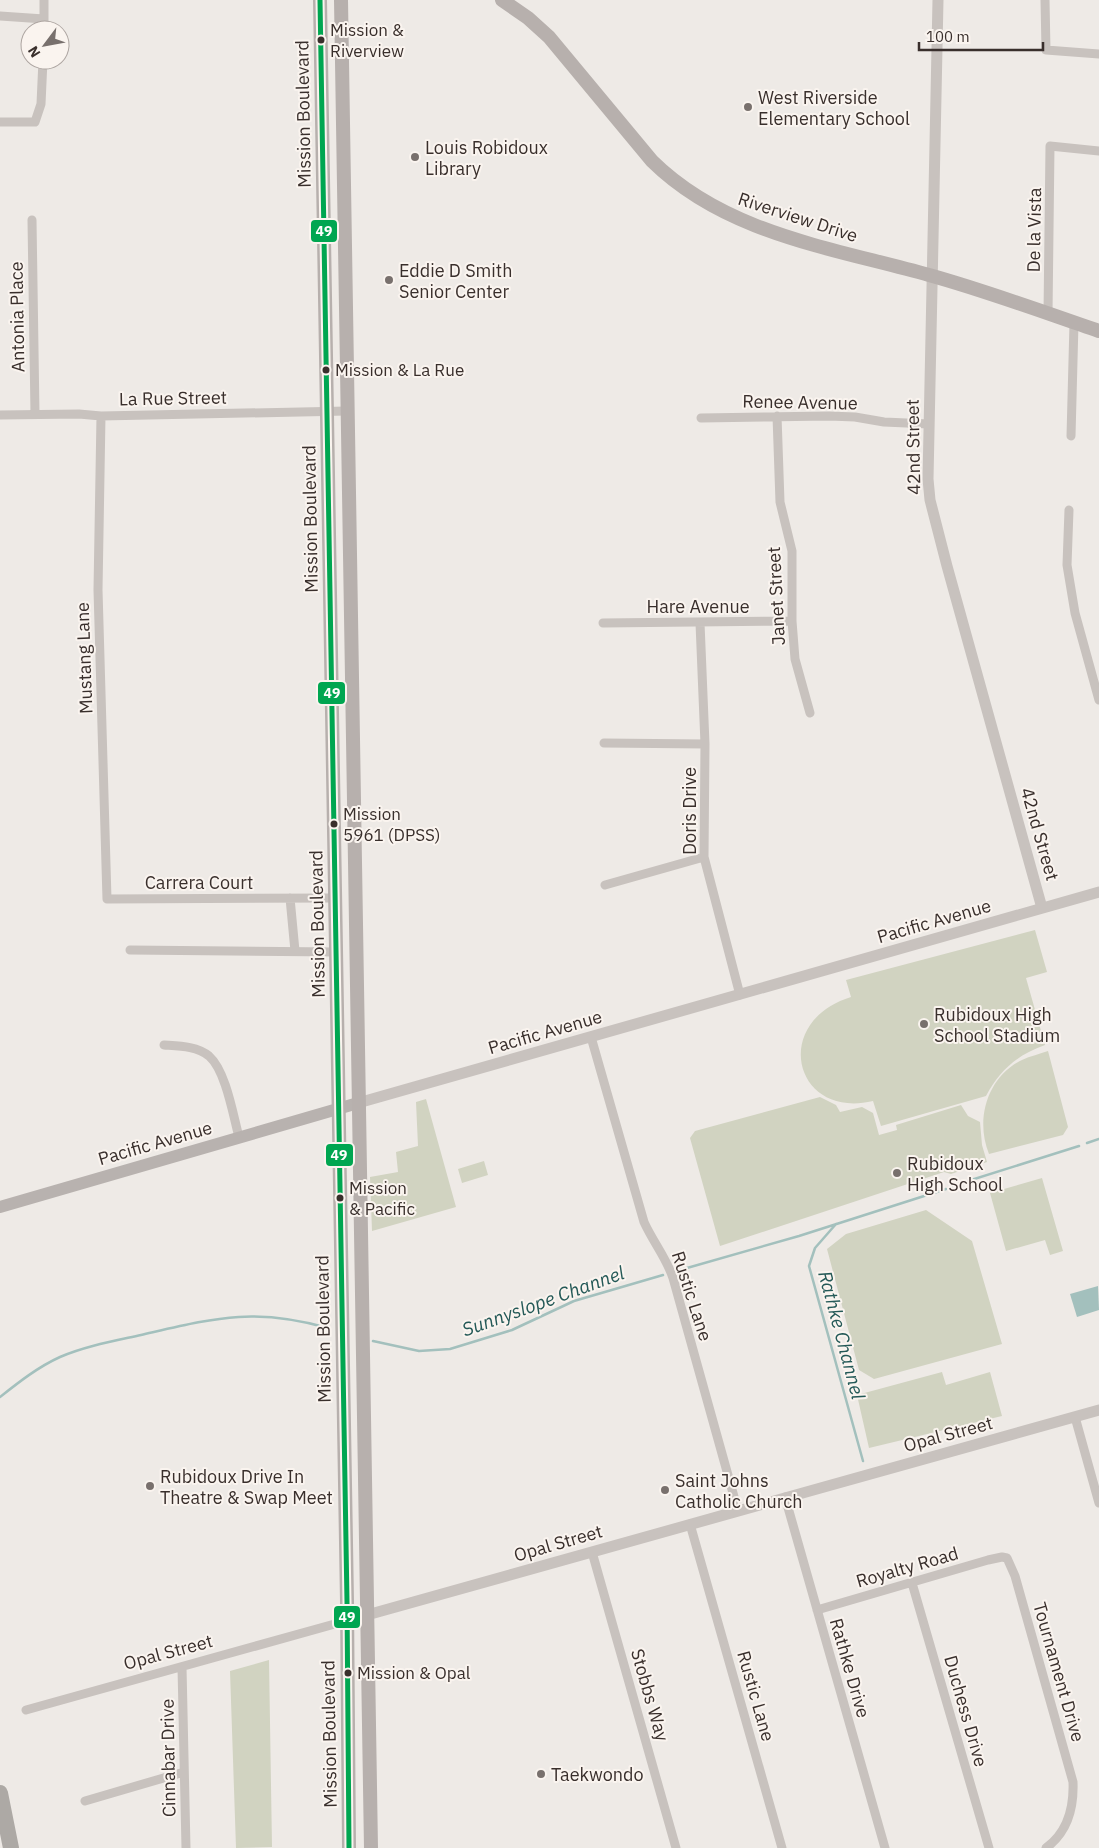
<svg xmlns="http://www.w3.org/2000/svg" width="1099" height="1848" font-family="'IBM Plex Sans',sans-serif">
	<style>
		.green { fill: #d1d3c1 }
		.water { fill: #a3c0bd }
		.lines { fill: none; stroke-linecap: round; stroke-linejoin: round }
		.stream { stroke: #a3c0bd; stroke-width: 2.5 }
		.minor { stroke: #c8c2be; stroke-width: 9 }
		.tertiary { stroke: #c8c2be; stroke-width: 11 }
		.secondary { stroke: #b8b2af; stroke-width: 12 }
		.primary { stroke: #b7b0ad; stroke-width: 14 }
		.motorway { stroke: #ada9a5; stroke-width: 16 }
		.bus-1-casing { stroke: #faf4ef; stroke-width: 9 }
		.bus-1 { stroke: #00a651; stroke-width: 5 }
		.bus-dot { fill: #392f2c; stroke: #faf4ef; stroke-width: 2 }
		.poi-dot { fill: #78706d; stroke: #faf4ef; stroke-width: 2 }
		.labels { text-anchor: middle; dominant-baseline: central; stroke-width: 4; stroke-linejoin: round; paint-order: stroke }
		.bus-label { font-size: 17px; fill: #392f2c; stroke: #faf4ef; text-anchor: start }
		.poi-label { font-size: 18px; fill: #392f2c; stroke: #faf4ef; text-anchor: start }
		.street-label { font-size: 18px; fill: #392f2c; stroke: #faf4ef }
		.water-label { font-size: 19px; font-style: italic; fill: #245957; stroke: #faf4ef }
		.line-badge { stroke: #faf4ef; stroke-width: 2 }
		.badge-label { font-size: 14px; text-anchor: middle; font-weight: bold; fill: #fff }
	</style>
	<rect width="100%" height="100%" fill="#eeeae6"/>
	<path class="green" d="M1035,930L1047,972L1026,978L1045,1045C1017,1055 1000,1070 986,1096L881,1126L873,1101C794,1120 770,1022 851,997L846,980Z
		M1048,1051L1068,1127L1063,1135L989,1154C975,1120 987,1077 1022,1060C1030,1056 1040,1054 1048,1051Z
		M820,1097L836,1105L840,1112L862,1107L873,1113L879,1135L897,1130L896,1125L961,1105L968,1116L980,1122L982,1145L987,1162L951,1174L944,1172L720,1246L690,1138L695,1131Z
		M426,1099L456,1207L372,1231L370,1177L398,1172L396,1152L418,1146L416,1102Z
		M484,1161L488,1175L462,1183L458,1169Z
		M1042,1178L1063,1251L1050,1255L1045,1240L1006,1251L990,1193Z
		M926,1210L972,1241L1002,1344L874,1379L859,1370L827,1249L846,1234Z
		M942,1372L946,1385L990,1372L1002,1416L869,1448L857,1395Z
		M269,1660L272,1847L236,1848L230,1671Z"/>
	<path class="water" d="M1098,1286L1099,1310L1077,1317L1070,1294Z"/>
	<g class="lines">
		<path class="stream" d="M1087,1143L1099,1139
			M952,1186L1079,1146
			M836,1224L815,1248L809,1266L863,1461
			M680,1270L799,1236L946,1189
			M373,1341L419,1351L450,1349L512,1330L574,1301L663,1275
			M0,1397C19,1382 38,1367 60,1357C86,1346 114,1341 141,1335C215,1318 253,1307 328,1328"/>
		<path class="minor" d="M44,0V30
			M1045,0L1046,50L1099,54
			M0,16L44,19
			M0,122H35L41,104L43,60
			M32,220L35,414
			M1048,314L1050,146L1099,151
			M0,415L79,414L101,416L347,411
			M101,416L98,590L107,899L335,898
			M777,416L780,502L792,551V621L795,659L810,713
			M701,418L829,416L855,417L884,422L929,424
			M1071,436L1074,323
			M1069,510L1067,565L1075,613L1099,700
			M603,623L792,621
			M700,623L705,744L704,857L740,995
			M604,743L705,744
			M605,885L704,857
			M290,898L295,951
			M130,950L336,952
			M591,1037L644,1222C653,1242 666,1257 673,1278L738,1511
			M164,1045C179,1046 197,1046 209,1056C226,1071 233,1115 239,1137
			M1075,1417L1099,1503
			M785,1497L885,1848
			M690,1524L782,1848
			M592,1552L676,1848
			M912,1583L989,1848
			M817,1610L988,1560L1002,1557L1007,1558L1015,1576L1073,1782C1074,1808 1068,1832 1046,1848
			M182,1667L186,1848
			M26,1710L367,1615
			M85,1801L184,1772"/>
		<path class="tertiary" d="M938,0L928,479L930,500L947,566L1042,908
			M358,1103L1099,892
			M367,1615L1099,1410"/>
		<path class="secondary" d="M0,1207L358,1103"/>
		<path class="primary" d="M320,0L347,1602L349,1848
			M341,0L371,1848
			M502,0L528,18L549,37L652,161C726,234 833,248 929,275C987,291 1043,312 1099,331"/>
		<path class="motorway" d="M0,1793L11,1848"/>
		<g class="bus-1-casing">
			<path id="bus-1" d="M320,0L347,1602L349,1848"/>
		</g>
		<use href="#bus-1" class="bus-1"/>
	</g>
	<g class="bus-dot">
		<circle cx="321" cy="40" r="4.5"/>
		<circle cx="326" cy="370" r="4.5"/>
		<circle cx="334" cy="824" r="4.5"/>
		<circle cx="340" cy="1198" r="4.5"/>
		<circle cx="348" cy="1673" r="4.5"/>
	</g>
	<g class="poi-dot">
		<circle cx="748" cy="107" r="5"/>
		<circle cx="415" cy="157" r="5"/>
		<circle cx="389" cy="280" r="5"/>
		<circle cx="924" cy="1024" r="5"/>
		<circle cx="897" cy="1173" r="5"/>
		<circle cx="150" cy="1486" r="5"/>
		<circle cx="665" cy="1490" r="5"/>
		<circle cx="541" cy="1774" r="5"/>
	</g>
	<g class="labels">
		<g class="bus-label">
			<text x="330" y="30">Mission &amp;<tspan x="330" dy="21">Riverview</tspan></text>
			<text x="335" y="370">Mission &amp; La Rue</text>
			<text x="343" y="814">Mission<tspan x="343" dy="21">5961 (DPSS)</tspan></text>
			<text x="349" y="1188">Mission<tspan x="349" dy="21">&amp; Pacific</tspan></text>
			<text x="357" y="1673">Mission &amp; Opal</text>
		</g>
		<g class="poi-label">
			<text x="758" y="97">West Riverside<tspan x="758" dy="21">Elementary School</tspan></text>
			<text x="425" y="147">Louis Robidoux<tspan x="425" dy="21">Library</tspan></text>
			<text x="399" y="270">Eddie D Smith<tspan x="399" dy="21">Senior Center</tspan></text>
			<text x="934" y="1014">Rubidoux High<tspan x="934" dy="21">School Stadium</tspan></text>
			<text x="907" y="1163">Rubidoux<tspan x="907" dy="21">High School</tspan></text>
			<text x="160" y="1476">Rubidoux Drive In<tspan x="160" dy="21">Theatre &amp; Swap Meet</tspan></text>
			<text x="675" y="1480">Saint Johns<tspan x="675" dy="21">Catholic Church</tspan></text>
			<text x="551" y="1774">Taekwondo</text>
		</g>
		<g class="street-label">
			<text transform="translate(303 114) rotate(-91)">Mission Boulevard</text>
			<text transform="translate(798 217) rotate(18)">Riverview Drive</text>
			<text transform="translate(1034 230) rotate(-89)">De la Vista</text>
			<text transform="translate(17 317) rotate(-91)">Antonia Place</text>
			<text transform="translate(173 398) rotate(-1)">La Rue Street</text>
			<text transform="translate(800 402) rotate(1)">Renee Avenue</text>
			<text transform="translate(913 447) rotate(-91)">42nd Street</text>
			<text transform="translate(310 519) rotate(-91)">Mission Boulevard</text>
			<text transform="translate(776 596) rotate(-93)">Janet Street</text>
			<text x="698" y="606">Hare Avenue</text>
			<text transform="translate(84 658) rotate(-92)">Mustang Lane</text>
			<text transform="translate(689 811) rotate(-90)">Doris Drive</text>
			<text transform="translate(1040 834) rotate(74)">42nd Street</text>
			<text x="199" y="882">Carrera Court</text>
			<text transform="translate(934 921) rotate(-16)">Pacific Avenue</text>
			<text transform="translate(317 924) rotate(-91)">Mission Boulevard</text>
			<text transform="translate(545 1032) rotate(-16)">Pacific Avenue</text>
			<text transform="translate(155 1143) rotate(-16)">Pacific Avenue</text>
			<text transform="translate(692 1296) rotate(72)">Rustic Lane</text>
			<text transform="translate(323 1329) rotate(-91)">Mission Boulevard</text>
			<text transform="translate(948 1434) rotate(-15)">Opal Street</text>
			<text transform="translate(558 1543) rotate(-16)">Opal Street</text>
			<text transform="translate(907 1567) rotate(-16)">Royalty Road</text>
			<text transform="translate(168 1652) rotate(-15)">Opal Street</text>
			<text transform="translate(850 1668) rotate(74)">Rathke Drive</text>
			<text transform="translate(1059 1672) rotate(74)">Tournament Drive</text>
			<text transform="translate(650 1695) rotate(74)">Stobbs Way</text>
			<text transform="translate(756 1696) rotate(74)">Rustic Lane</text>
			<text transform="translate(966 1711) rotate(74)">Duchess Drive</text>
			<text transform="translate(329 1734) rotate(-91)">Mission Boulevard</text>
			<text transform="translate(168 1758) rotate(-91)">Cinnabar Drive</text>
		</g>
		<g class="water-label">
			<text transform="translate(543 1301) rotate(-20)">Sunnyslope Channel</text>
			<text transform="translate(842 1335) rotate(75)">Rathke Channel</text>
		</g>
	</g>
	<g class="line-badge">
		<rect x="310" y="219" width="28" height="24" rx="5" fill="#00a651"/>
		<rect x="317" y="681" width="29" height="24" rx="5" fill="#00a651"/>
		<rect x="325" y="1143" width="29" height="24" rx="5" fill="#00a651"/>
		<rect x="333" y="1605" width="28" height="24" rx="5" fill="#00a651"/>
	</g>
	<g class="badge-label">
		<text x="324" y="236">49</text>
		<text x="332" y="698">49</text>
		<text x="339" y="1160">49</text>
		<text x="347" y="1622">49</text>
	</g>
	<g transform="translate(45 45) rotate(238)"><circle r="24" fill="#faf4ef" stroke="#ada5a1"/>
	<path d="M0-4L9 19L0 12L-9 19Z" fill="#78706d"/>
	<text y="-8" font-size="14" font-weight="bold" text-anchor="middle" fill="#392f2c">N</text>
	</g>
	<path d="M919 42v8h124v-8" fill="none" stroke="#392f2c" stroke-width="2.5"/>
	<text x="926" y="42" font-size="15" fill="#392f2c" stroke="#faf4ef" stroke-width="4" paint-order="stroke">100 m</text>
</svg>
